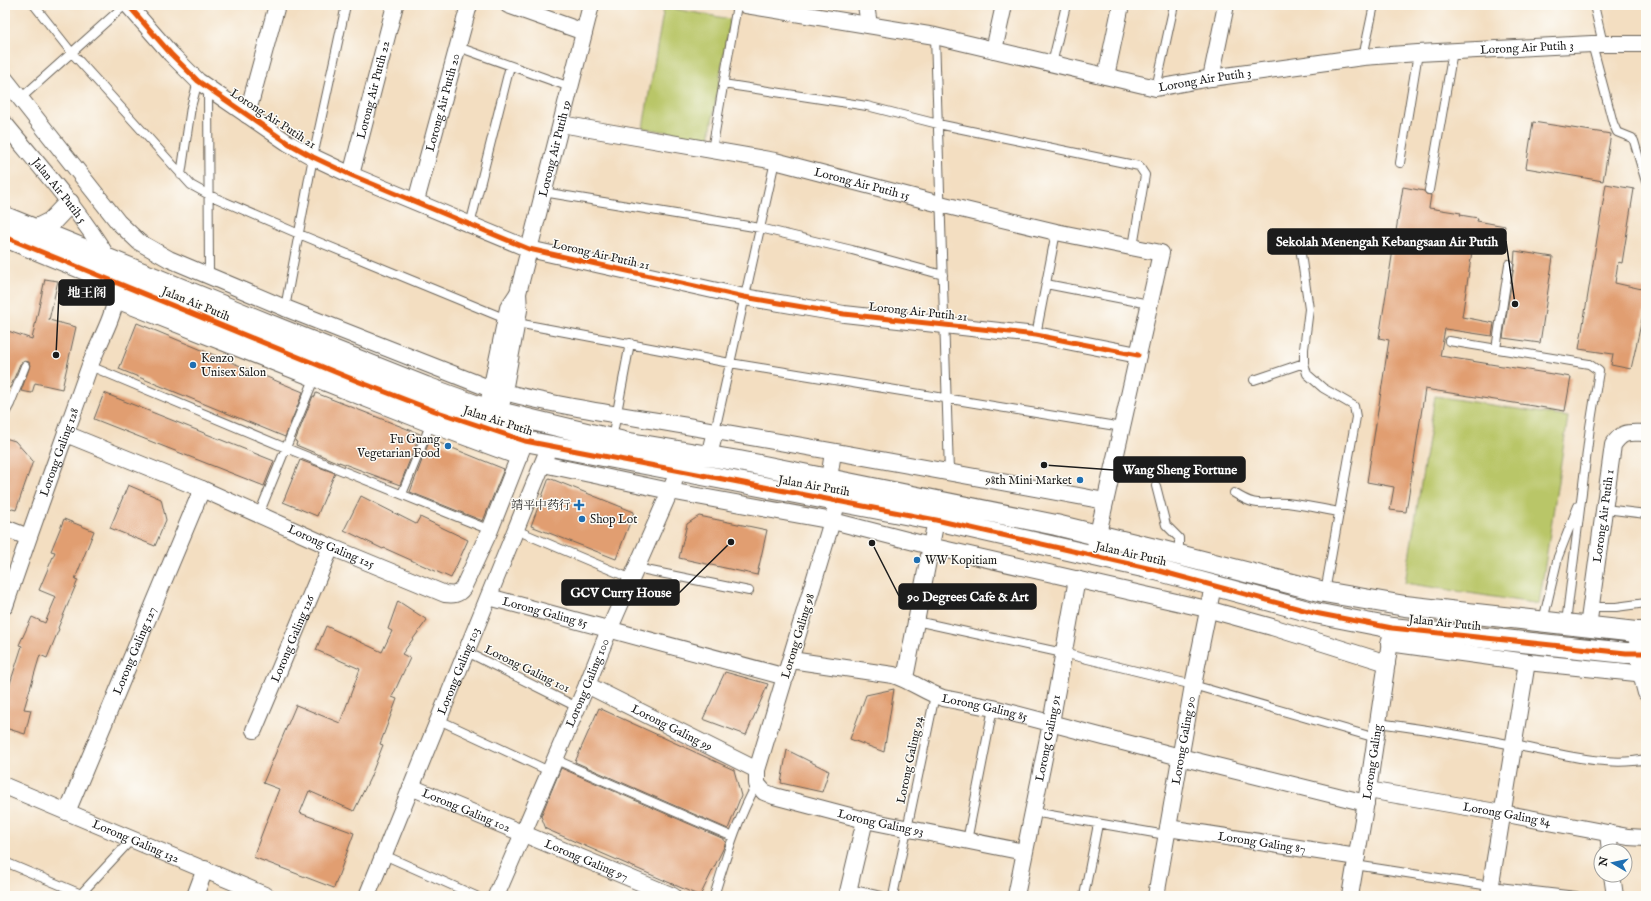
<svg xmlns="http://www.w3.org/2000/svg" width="1651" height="901" font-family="'IM FELL English','Noto Serif SC',serif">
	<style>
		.green { fill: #b9c668; stroke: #6a7142 }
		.building { fill: #e19e71 }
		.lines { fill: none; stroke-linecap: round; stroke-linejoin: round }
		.service-casing { stroke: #676056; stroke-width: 10 }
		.minor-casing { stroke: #676056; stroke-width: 18 }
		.tertiary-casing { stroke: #676056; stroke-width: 22 }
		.service { stroke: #fff; stroke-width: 8 }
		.minor { stroke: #fff; stroke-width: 16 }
		.tertiary { stroke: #fff; stroke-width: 20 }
		.cycleway-casing { stroke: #fdfcf7; stroke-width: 8 }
		.cycleway { stroke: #e8590c; stroke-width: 5 }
		.poi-dot { fill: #1f6fb2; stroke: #fdfcf7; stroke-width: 1.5 }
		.labels { text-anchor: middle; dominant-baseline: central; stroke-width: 3; stroke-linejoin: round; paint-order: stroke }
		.street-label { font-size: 12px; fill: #1c1c1c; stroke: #fdfcf7 }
		.poi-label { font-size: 12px; fill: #1c1c1c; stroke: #fdfcf7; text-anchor: start }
		.leader { fill: none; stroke: #1c1c1c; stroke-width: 1.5 }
		.callout-dot { fill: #1c1c1c; stroke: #fdfcf7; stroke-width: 1.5 }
		.callout { fill: #1c1c1c; stroke: #1c1c1c; stroke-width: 1.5 }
		.callout-label { font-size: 13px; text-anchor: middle; font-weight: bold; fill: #fff }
	</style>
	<rect width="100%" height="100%" fill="#fdfcf7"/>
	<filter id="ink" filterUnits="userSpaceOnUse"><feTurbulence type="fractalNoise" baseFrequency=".025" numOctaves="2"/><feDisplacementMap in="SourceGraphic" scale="8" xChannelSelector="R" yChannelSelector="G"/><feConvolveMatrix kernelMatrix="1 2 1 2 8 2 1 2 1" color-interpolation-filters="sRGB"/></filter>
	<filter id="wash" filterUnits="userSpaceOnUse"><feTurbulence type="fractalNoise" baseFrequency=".012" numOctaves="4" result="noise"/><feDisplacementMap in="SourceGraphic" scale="16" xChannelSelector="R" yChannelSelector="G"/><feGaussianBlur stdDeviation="0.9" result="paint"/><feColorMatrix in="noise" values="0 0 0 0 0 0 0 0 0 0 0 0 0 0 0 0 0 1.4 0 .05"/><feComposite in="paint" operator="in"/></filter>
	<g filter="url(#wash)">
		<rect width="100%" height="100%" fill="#f3dec1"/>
		<path class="green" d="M664,7L730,19L709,139L643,128Z
			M1435,396L1568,417L1539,604L1405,583Z"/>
		<g id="blocks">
			<path class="building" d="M1533,122L1611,134L1603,181L1526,168Z
				M1606,184L1634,189L1622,263L1618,262L1615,283L1646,290V301L1631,369L1611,365L1613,354L1579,349Z
				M1403,187L1424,191L1426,194L1431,195L1429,208L1461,213L1460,215L1478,218L1477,221L1505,226L1501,250L1473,245L1462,317L1494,323L1492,336L1445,329L1440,356L1571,377L1565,411L1425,389L1406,512L1390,510L1394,487L1367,482L1389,340L1379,338Z
				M1515,251L1553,257L1540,343L1503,338L1514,265Z
				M45,279L58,281L49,320L76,327L62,389L35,383L32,393L21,391L30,366L29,362L25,361L20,364L10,388L5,387V330L32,339Z
				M137,323L303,392L285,437L119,369Z
				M104,393L274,461L264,486L94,419Z
				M316,393L420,434L400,485L339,462V463L296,445L297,442L295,441L313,396L315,397Z
				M5,438L15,441L33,461L16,510L5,507Z
				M430,439L504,469L483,521L410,492Z
				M300,460L335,473L317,516L283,502Z
				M549,478L634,512L616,559L531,526Z
				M128,485L161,499L166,520L155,546L110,528Z
				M361,496L416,524L420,517L468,540L451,578L384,548L383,549L344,530Z
				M699,516L767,530L757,575L679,558L687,524Z
				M64,519L94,531L75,579L78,580L58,628L59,629L47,658L40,655L24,709L31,710L25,734L5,728V699L22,646L19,645L32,617L45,623L56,597L39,590L55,552L51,551Z
				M398,601L427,620L402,654L410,658L392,697L397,699L380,744L383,745L370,778L354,811L309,791L300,813L354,833L334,888L253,857L279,789L263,783L296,705L340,723L360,669L316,650L326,626L382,652L392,631L388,629Z
				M725,672L768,684L746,735L703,719Z
				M894,689L884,752L850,739L866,695Z
				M599,708L734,770L741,796L728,829L575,762Z
				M787,750L829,771L822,792L781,783Z
				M561,768L724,839V841L726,842L723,849L700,896L546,829L541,816Z"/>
		</g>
	</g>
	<g filter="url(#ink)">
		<use href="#blocks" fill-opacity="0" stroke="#676056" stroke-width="1"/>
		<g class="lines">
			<g class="service-casing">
				<path id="service" d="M34,5L72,53L191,185L209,195L299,234L506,319
					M1594,5L1603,44
					M935,36L949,472
					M1592,44L1613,123L1617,132L1632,138L1634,141L1646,182
					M458,47L570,87
					M1363,57L1374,5
					M1052,64L1066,5
					M723,84L867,106L938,124L1139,166L1145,175L1133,247
					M208,88L209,275
					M1156,88L1174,5
					M21,98L125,5
					M712,150L737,5
					M1400,163L1418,53
					M181,175L191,107L198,81
					M1429,190L1453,51
					M543,192L760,228L852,250L943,275
					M470,225L510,66
					M1300,247L1309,309L1304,349V363L1307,374L1323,388L1354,406L1356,417L1325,592
					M1046,284L1149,304
					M285,308L313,157L346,5
					M517,323L730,363L1122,427
					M1036,335L1056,232
					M1449,341L1589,364L1599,371L1590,427L1566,623
					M1496,349L1509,264
					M90,366L286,448L490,530
					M1254,380L1304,363
					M5,413L10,404L25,366
					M715,431L775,161
					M612,439L630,343
					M1156,486L1166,525L1179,538V555
					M1234,493C1259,509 1261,501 1287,503C1305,505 1322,509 1339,512
					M402,494L431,423
					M1605,509L1646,514
					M259,514L314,379
					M516,530L632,579
					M636,568L749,591
					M1591,607H1616L1646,603
					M916,621L1063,653L1193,685L1376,738
					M1543,621L1558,557L1578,506
					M467,652L577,707
					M439,720L549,771
					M1378,723C1423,729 1468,736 1513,745C1554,752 1605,768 1646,759
					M554,759L733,837
					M1033,812L1166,835
					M967,841L993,708
					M384,855L476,896
					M5,862L86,896
					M1355,865L1490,886L1576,896
					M849,889L881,896
					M79,896L131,840
					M714,896C726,858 737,819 757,784
					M893,896L935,695
					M1084,896L1098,824"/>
			</g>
			<g class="minor-casing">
				<g id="minor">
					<path d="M128,5L171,54L198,81L288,143L313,157L351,175L529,249L744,297L844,314L1036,335L1138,355"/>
					<path d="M508,5L584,32"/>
					<path id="s1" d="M746,5L935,36L1156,88L1211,78L1363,57L1418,53L1592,44H1646"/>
					<path d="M866,5L869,25"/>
					<path d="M994,50L1004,5"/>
					<path d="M1106,76L1121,5"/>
					<path d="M1211,78L1226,5"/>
					<path d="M5,79L118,222L139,242L169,259L285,308L491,389"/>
					<path d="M247,115L277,5"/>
					<path id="s2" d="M5,124C41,168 80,211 109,260"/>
					<path id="s3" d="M561,124L775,161L940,204L1056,232L1161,253L1093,556"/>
					<path id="s4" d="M351,175L395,5"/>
					<path id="s5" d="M416,201L469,5"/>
					<path d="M116,300L430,424L519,457"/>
					<path d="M504,392C573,410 645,418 715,431C845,453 975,477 1105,501"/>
					<path id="s6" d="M489,400L508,308L518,293L591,5"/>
					<path d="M502,402L519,310L518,293"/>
					<path id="s7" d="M66,434L202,489L331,547L445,594C453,595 458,595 463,588L490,530L525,441"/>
					<path d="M709,456L715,431"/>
					<path d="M543,464L670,491L833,521L930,546L1207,609L1272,627L1387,663"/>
					<path d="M829,479L833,452"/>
					<path id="s8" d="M835,511L757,770V784L764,792L774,796L865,820L1024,852"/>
					<path d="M5,528L28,537"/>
					<path id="s9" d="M489,597L786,677"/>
					<path id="s10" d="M5,606C32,526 61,447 89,368C98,343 115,317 117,290"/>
					<path id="s11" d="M1588,627L1613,445C1623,430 1629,433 1646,433"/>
					<path d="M1636,632L1641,674L1646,693"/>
					<path d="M1389,643L1527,662L1646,674"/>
					<path id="s12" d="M791,660L893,675C910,680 925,692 943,698L993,708L1180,757L1366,803"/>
					<path d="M905,678L936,520"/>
					<path id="s13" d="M587,685L757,770"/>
					<path id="s14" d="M254,730L331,547"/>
					<path id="s15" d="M5,786L267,896"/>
					<path id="s16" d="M411,787L673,896"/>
					<path id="s17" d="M1368,790L1502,813L1628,837L1646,838"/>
					<path id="s18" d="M67,812L202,489"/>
					<path id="s19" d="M1168,828L1357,857"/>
					<path d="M1608,833L1610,851"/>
					<path d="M1612,875L1615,896"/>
					<path d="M195,896L205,869"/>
					<path id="s20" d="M367,896L546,455"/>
					<path id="s21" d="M496,896L587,685L609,630L674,482"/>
					<path d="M847,896L865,820"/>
					<path id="s22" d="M1016,896L1051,723L1077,579"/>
					<path id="s23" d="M1156,896L1193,685L1213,586"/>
					<path id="s24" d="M1350,896L1368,790L1392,628"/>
					<path d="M1489,896L1527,662"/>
				</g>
			</g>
			<g class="tertiary-casing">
				<path id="tertiary" d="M5,217L280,329L426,387L486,409L624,442L739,461L1056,525L1163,551L1324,592L1405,606L1636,632H1646
					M35,230L51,222L69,203
					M5,237L357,381L435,411L525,441L936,520L1156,570L1315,613L1392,628L1626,653H1646"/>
			</g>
			<use href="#service" class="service"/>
			<use href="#minor" class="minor"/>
			<use href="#tertiary" class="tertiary"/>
			<g class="cycleway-casing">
				<path id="cycleway" d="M128,5L171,54L198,81L288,143L313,157L351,175L529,249L744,297L844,314L1036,335L1138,355
					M5,237L357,381L435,411L525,441L936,520L1156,570L1315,613L1392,628L1626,653H1646"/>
			</g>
			<use href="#cycleway" class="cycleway"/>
		</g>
	</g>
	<g class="poi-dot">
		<circle cx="193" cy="365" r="4"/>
		<circle cx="448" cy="446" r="4"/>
		<circle cx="1080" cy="480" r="4"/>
		<path d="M577 499h4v4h4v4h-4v4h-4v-4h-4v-4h4z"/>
		<circle cx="582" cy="519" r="4"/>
		<circle cx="917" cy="560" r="4"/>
	</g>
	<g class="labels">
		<g class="street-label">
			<text stroke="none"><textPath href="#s1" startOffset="792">Lorong Air Putih 3</textPath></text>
			<text stroke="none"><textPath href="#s1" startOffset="468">Lorong Air Putih 3</textPath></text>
			<text stroke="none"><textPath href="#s4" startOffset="88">Lorong Air Putih 22</textPath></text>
			<text stroke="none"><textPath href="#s5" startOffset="102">Lorong Air Putih 20</textPath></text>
			<text transform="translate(273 119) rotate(33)">Lorong Air Putih 21</text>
			<text stroke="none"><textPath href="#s6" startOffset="261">Lorong Air Putih 19</textPath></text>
			<text stroke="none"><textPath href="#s3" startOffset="307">Lorong Air Putih 15</textPath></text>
			<text stroke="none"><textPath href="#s2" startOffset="86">Jalan Air Putih 5</textPath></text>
			<text transform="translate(601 255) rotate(13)">Lorong Air Putih 21</text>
			<text transform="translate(196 304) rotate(22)">Jalan Air Putih</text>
			<text transform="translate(918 312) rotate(6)">Lorong Air Putih 21</text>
			<text transform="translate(498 421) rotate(18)">Jalan Air Putih</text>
			<text stroke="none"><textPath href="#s10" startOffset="163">Lorong Galing 128</textPath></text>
			<text transform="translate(814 486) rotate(10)">Jalan Air Putih</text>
			<text stroke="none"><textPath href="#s11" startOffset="112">Lorong Air Putih 1</textPath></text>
			<text stroke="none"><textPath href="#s7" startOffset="288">Lorong Galing 125</textPath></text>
			<text transform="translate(1131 554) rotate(13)">Jalan Air Putih</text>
			<text stroke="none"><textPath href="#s9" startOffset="58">Lorong Galing 85</textPath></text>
			<text transform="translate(1445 623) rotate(6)">Jalan Air Putih</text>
			<text transform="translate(798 636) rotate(-73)">Lorong Galing 98</text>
			<text stroke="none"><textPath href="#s14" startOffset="99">Lorong Galing 126</textPath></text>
			<text stroke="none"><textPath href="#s18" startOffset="175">Lorong Galing 127</textPath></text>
			<text transform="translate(527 669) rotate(26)">Lorong Galing 101</text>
			<text stroke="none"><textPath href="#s20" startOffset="243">Lorong Galing 103</textPath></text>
			<text stroke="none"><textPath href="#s21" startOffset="232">Lorong Galing 100</textPath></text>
			<text stroke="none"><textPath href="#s12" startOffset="201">Lorong Galing 85</textPath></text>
			<text stroke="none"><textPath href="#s13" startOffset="95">Lorong Galing 99</textPath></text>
			<text stroke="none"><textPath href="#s22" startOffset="161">Lorong Galing 91</textPath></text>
			<text stroke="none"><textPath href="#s23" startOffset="158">Lorong Galing 90</textPath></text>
			<text transform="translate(910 760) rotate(-78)">Lorong Galing 94</text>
			<text stroke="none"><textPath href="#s24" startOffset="136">Lorong Galing</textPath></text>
			<text stroke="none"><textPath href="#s16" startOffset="60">Lorong Galing 102</textPath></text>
			<text stroke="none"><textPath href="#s17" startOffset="141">Lorong Galing 84</textPath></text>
			<text stroke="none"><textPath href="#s8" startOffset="416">Lorong Galing 93</textPath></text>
			<text stroke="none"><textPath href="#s15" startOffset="142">Lorong Galing 132</textPath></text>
			<text stroke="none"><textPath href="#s19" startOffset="95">Lorong Galing 87</textPath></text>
			<text stroke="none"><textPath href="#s16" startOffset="190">Lorong Galing 97</textPath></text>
		</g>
		<g class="poi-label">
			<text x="201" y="358">Kenzo<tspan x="201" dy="14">Unisex Salon</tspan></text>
			<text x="440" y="439" text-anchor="end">Fu Guang<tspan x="440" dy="14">Vegetarian Food</tspan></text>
			<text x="1072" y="480" text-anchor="end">98th Mini Market</text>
			<text x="571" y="505" text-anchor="end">靖平中药行</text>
			<text x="590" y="519">Shop Lot</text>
			<text x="925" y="560">WW Kopitiam</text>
		</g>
	</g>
	<path class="leader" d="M1515 304L1506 241M56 355L59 293M1044 465L1114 470M731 542L679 593M872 543L899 596"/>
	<g class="callout-dot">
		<circle cx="1515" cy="304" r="4"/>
		<circle cx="56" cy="355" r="4"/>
		<circle cx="1044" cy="465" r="4"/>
		<circle cx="731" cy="542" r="4"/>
		<circle cx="872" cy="543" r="4"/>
	</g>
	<g class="callout">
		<rect x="1268" y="229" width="238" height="25" rx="4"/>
		<rect x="59" y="280" width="55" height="25" rx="4"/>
		<rect x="1114" y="457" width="131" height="25" rx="4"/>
		<rect x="562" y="580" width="117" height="25" rx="4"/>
		<rect x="899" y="584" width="137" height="25" rx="4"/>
	</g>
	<g class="callout-label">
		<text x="1387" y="246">Sekolah Menengah Kebangsaan Air Putih</text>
		<text x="87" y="297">地王阁</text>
		<text x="1180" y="474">Wang Sheng Fortune</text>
		<text x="621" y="597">GCV Curry House</text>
		<text x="968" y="601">90 Degrees Cafe &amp; Art</text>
	</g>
	<rect width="1651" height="901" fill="none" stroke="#fdfcf7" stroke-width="20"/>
	<g transform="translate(1613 863) rotate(279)"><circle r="19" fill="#fdfcf7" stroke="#a3a29f"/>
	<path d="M0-3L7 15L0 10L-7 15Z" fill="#1f6fb2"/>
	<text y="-6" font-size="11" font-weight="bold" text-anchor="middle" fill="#1c1c1c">N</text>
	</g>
</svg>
